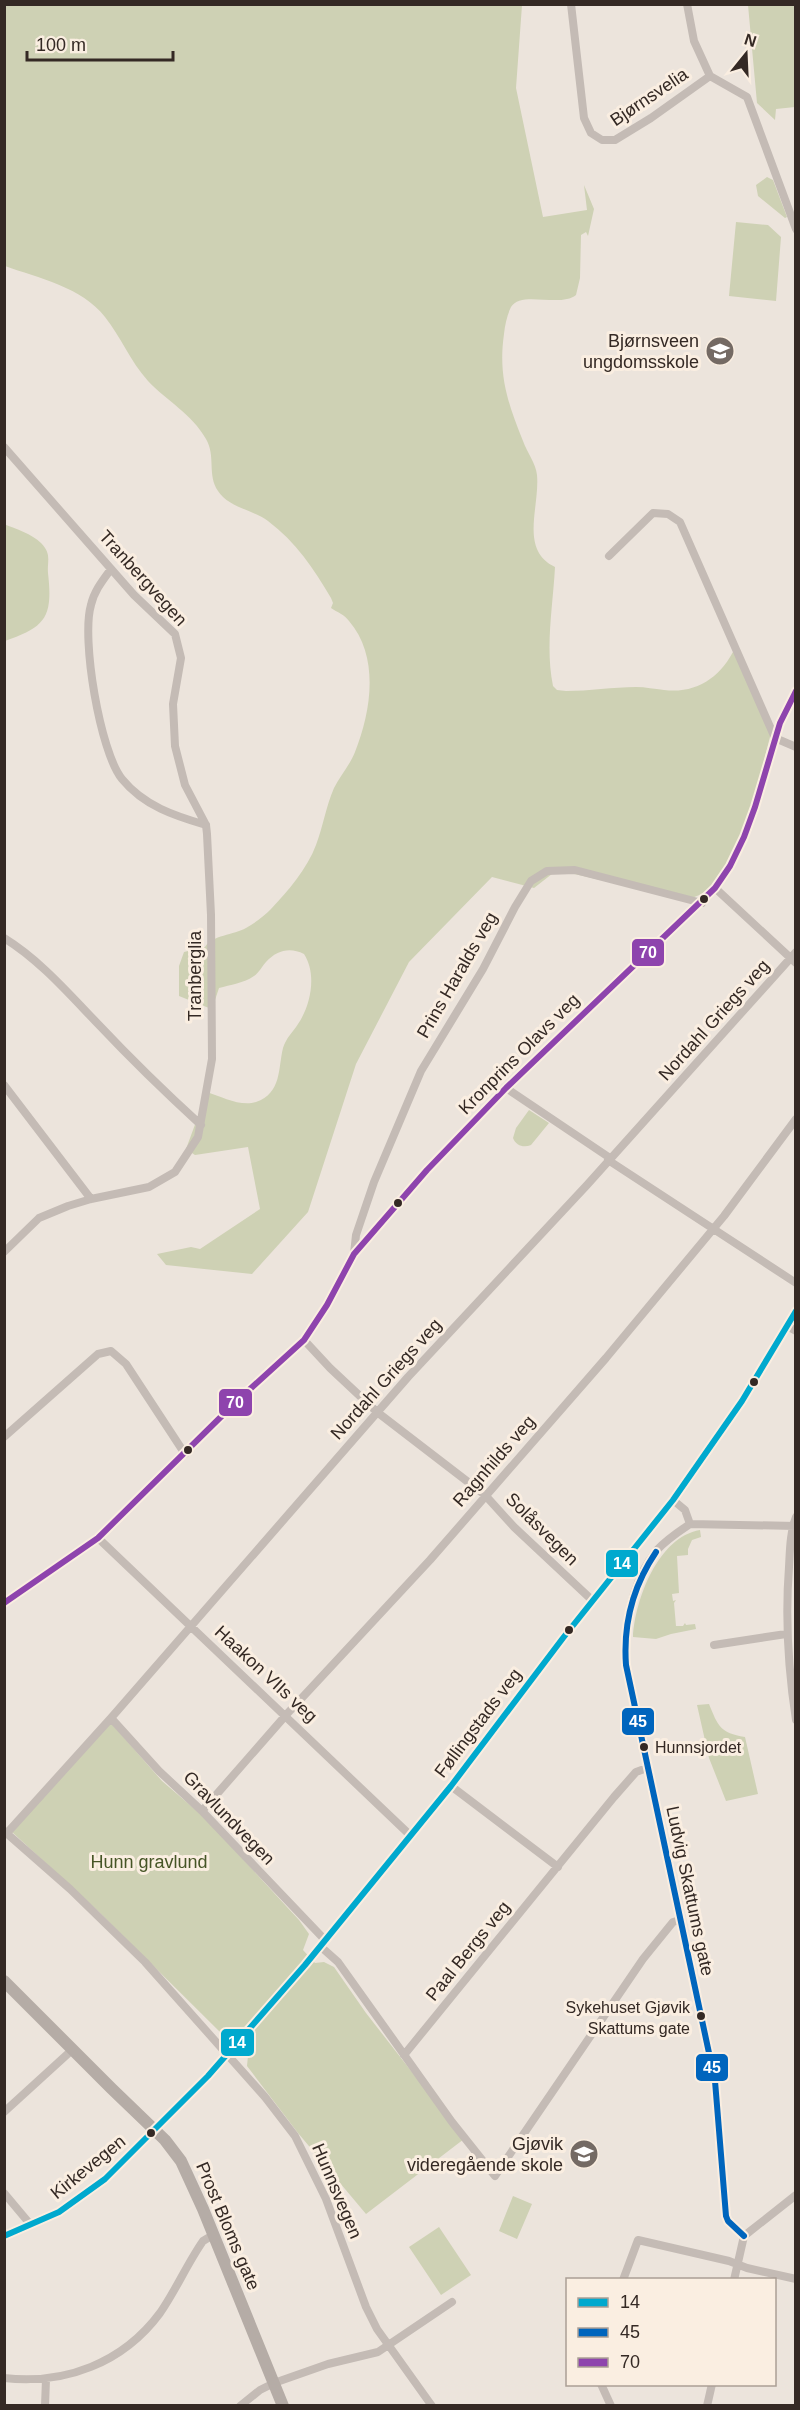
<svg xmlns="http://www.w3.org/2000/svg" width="800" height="2410" font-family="Arial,sans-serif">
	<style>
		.green { fill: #ced1b4 }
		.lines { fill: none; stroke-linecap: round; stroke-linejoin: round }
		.street { stroke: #c4bbb5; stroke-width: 8 }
		.secondary { stroke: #b5aca6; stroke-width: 12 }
		.bus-1-casing { stroke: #faeee1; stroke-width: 10 }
		.bus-2-casing { stroke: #faeee1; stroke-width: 10 }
		.bus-3-casing { stroke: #faeee1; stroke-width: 10 }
		.bus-1 { stroke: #00a9ce; stroke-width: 6 }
		.bus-2 { stroke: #0065bd; stroke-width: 6 }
		.bus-3 { stroke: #8e44ad; stroke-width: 6 }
		.bus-dot { fill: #342924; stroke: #faeee1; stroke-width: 2 }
		.labels { text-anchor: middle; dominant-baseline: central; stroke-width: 6; stroke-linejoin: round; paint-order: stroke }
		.bus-label { font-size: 16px; fill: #342924; stroke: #faeee1; text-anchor: start }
		.street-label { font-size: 18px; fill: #342924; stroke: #faeee1 }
		.poi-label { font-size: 18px; fill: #342924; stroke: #faeee1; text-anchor: end }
		.park-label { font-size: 18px; fill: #465526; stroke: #faeee1 }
		.line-badge { stroke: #faeee1; stroke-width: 2 }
		.badge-label { font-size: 16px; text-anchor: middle; font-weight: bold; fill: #fff }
	</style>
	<rect width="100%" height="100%" fill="#ece4dc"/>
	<path class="green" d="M5,5H522L516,88L543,217L587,210L584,185L594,209L588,236L586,232L581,235L580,278L576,295C560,308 521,290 511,307C507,315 505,325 504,334C498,376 508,403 523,441C527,452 536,464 537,475C540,507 519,550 555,567C553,606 545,647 553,686L557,690L566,691C589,691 613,687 636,687C646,687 654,689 664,690C697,694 721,677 735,648L772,729L750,816L719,887L687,900L557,870L534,888L492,877L409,962L356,1064L308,1212L252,1274L166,1265L157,1254L191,1247L200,1249L260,1209L248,1147L195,1155L186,1149L207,1092C222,1097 241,1107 256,1102C282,1093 278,1068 283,1048C286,1038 293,1032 298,1024C311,1005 317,974 304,954C290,947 277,950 266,962C262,966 259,973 254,976C244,983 230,985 219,988L214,1003L209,1008L179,996V966L184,952L205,947C212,935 234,935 246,928C255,923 264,916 271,909C288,891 307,869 316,845C323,827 326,806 334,788C340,776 350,765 355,752C371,712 380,657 349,621C345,615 337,612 331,608L333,603L331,598C314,569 296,542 268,521C253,510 228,507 218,491C207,475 216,456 206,439C192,414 167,401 148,381C130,361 121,337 105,317C82,287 38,278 5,266Z
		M748,5H795V107L776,109L775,120L757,103Z
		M767,177L773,180L787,217L785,218L758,196L756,185Z
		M736,222L768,225L781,237L776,301L729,296Z
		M4,524C16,529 32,534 41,543C52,554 47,561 48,573C53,617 46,627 5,641Z
		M529,1110L549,1123L531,1145C524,1148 516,1146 513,1138L516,1128Z
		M700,1530L701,1537L692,1540L688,1549V1555L677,1556L679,1593L672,1594L673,1601L676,1600L674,1603L676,1626H683L685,1623L686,1625L695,1624L696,1629L671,1634L656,1639L633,1637C635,1600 658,1537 700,1530Z
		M709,1704C718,1726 720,1733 745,1737L758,1794L726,1801L709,1758L697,1705Z
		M111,1723L162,1781L205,1818L299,1920L309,1934L303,1950L315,1963L324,1962L334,1967L366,2013L464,2139L366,2214L298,2133L247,2066L249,2046L229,2031L220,2032L99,1912L12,1832Z
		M513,2196L532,2204L517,2239L499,2231Z
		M439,2227L471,2275L441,2295L409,2247Z"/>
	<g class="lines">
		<path class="street" d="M571,4L584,118L591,133L602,140H615L651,118L710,76
			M687,4L694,41L710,76
			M710,76L747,97L796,229
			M4,447L134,595L175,634L181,658L173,704L175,746L185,785L206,825L207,834L211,915L212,1059L198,1137L175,1172L149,1187L91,1199L68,1206L39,1218L4,1252
			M609,556L653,513L668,514L680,522L775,738
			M111,569C103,580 94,591 91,605C81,638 100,752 122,779C144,806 175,816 206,825
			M775,738L796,747
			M715,888L796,963
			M4,938C40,960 70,995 99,1025C132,1060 166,1093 201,1125
			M4,1085L91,1199
			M506,1088L610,1158
			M608,1160L796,1283
			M354,1254L356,1235L374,1182L421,1071L483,969L515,907L531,881L547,871L575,870L702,903
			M787,1326L796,1331
			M304,1340L330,1368L377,1412L485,1495L514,1527L593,1601
			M4,1437L98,1354L111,1351L126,1364L185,1454
			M673,1500L685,1510L690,1524L796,1526
			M796,1517C790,1533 790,1550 789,1567C785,1619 788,1668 796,1720
			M690,1524C678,1532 667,1539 657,1550C632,1580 623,1627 626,1665L715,2081L726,2216L728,2221L744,2236
			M98,1538L411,1836
			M4,1603L98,1538L238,1400L304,1340L327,1305L354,1254L427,1170L506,1088L715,888L730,866L744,837L755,807L780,723L796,691
			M714,1645L786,1634
			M111,1718L159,1771L202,1811L325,1940
			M451,1786L558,1867
			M202,1811L286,1715L430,1560L606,1358L724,1216L796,1119
			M4,1831L70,1889L145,1962L265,2097L295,2136L326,2199L366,2307L377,2329L432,2406
			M7,1833L111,1718L408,1377L587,1185L796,952
			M320,1946L338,1962L452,2122L495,2176L643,1959L673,1922L680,1920
			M404,2055L614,1797L636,1772L647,1768
			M4,2112L72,2050
			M4,2193L30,2224
			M4,2236L59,2212L105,2179L208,2076L305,1965L451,1786L563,1638L673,1500L742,1401L796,1311
			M744,2236L796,2195
			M623,2280L638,2240L729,2261L747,2268L796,2279
			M734,2280L744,2236
			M4,2378C65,2385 123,2363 160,2313C176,2290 187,2264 203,2241L213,2235
			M601,2384L611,2406
			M45,2406L46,2379
			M240,2406L260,2390L274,2383L328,2364L378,2352L452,2302
			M707,2406L712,2384"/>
		<path class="secondary" d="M4,1981L112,2089L165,2140L181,2161L203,2209L283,2406"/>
		<g class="bus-1-casing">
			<path id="bus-1" d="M4,2236L59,2212L105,2179L208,2076L305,1965L451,1786L563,1638L673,1500L742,1401L796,1311"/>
		</g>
		<g class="bus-2-casing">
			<path id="bus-2" d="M656,1552C633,1586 623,1624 626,1665L715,2081L726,2216L728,2221L744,2236"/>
		</g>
		<g class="bus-3-casing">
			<path id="bus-3" d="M4,1603L98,1538L238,1400L304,1340L327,1305L354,1254L427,1170L506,1088L715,888L730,866L744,837L755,807L780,723L796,691"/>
		</g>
		<use href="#bus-1" class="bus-1"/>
		<use href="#bus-2" class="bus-2"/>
		<use href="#bus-3" class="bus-3"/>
	</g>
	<defs>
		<g id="school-disc" transform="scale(1.5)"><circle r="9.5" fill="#746a64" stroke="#faeee1"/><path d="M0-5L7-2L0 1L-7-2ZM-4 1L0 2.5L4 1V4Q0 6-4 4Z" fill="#fff"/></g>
	</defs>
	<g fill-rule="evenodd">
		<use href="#school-disc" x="720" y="351"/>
		<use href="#school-disc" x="584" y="2154"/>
	</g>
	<g class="bus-dot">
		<circle cx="704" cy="899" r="5"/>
		<circle cx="398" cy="1203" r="5"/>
		<circle cx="754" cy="1382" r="5"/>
		<circle cx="188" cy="1450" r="5"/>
		<circle cx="569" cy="1630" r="5"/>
		<circle cx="644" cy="1747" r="5"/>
		<circle cx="701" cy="2016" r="5"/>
		<circle cx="151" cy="2133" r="5"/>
	</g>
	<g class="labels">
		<g class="bus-label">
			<text x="655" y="1747">Hunnsjordet</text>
			<text x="690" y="2007" text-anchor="end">Sykehuset Gjøvik<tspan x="690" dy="21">Skattums gate</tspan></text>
		</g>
		<g class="street-label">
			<text transform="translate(649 97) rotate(-34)">Bjørnsvelia</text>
			<text transform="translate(143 578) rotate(48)">Tranbergvegen</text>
			<text transform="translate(457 975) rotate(-60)">Prins Haralds veg</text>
			<text transform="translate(195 976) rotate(-90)">Tranberglia</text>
			<text transform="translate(714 1020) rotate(-48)">Nordahl Griegs veg</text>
			<text transform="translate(519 1054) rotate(-45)">Kronprins Olavs veg</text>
			<text transform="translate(386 1379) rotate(-48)">Nordahl Griegs veg</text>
			<text transform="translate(494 1461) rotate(-49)">Ragnhilds veg</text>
			<text transform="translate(542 1529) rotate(45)">Solåsvegen</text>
			<text transform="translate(266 1674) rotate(43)">Haakon VIIs veg</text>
			<text transform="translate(478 1723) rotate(-53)">Føllingstads veg</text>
			<text transform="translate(229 1818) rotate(46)">Gravlundvegen</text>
			<text transform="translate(690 1891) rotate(78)">Ludvig Skattums gate</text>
			<text transform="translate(468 1951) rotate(-51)">Paal Bergs veg</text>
			<text transform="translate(88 2167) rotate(-39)">Kirkevegen</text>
			<text transform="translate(337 2191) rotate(67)">Hunnsvegen</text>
			<text transform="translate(228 2226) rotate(67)">Prost Bloms gate</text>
		</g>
		<g class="poi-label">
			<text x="699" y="341">Bjørnsveen<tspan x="699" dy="21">ungdomsskole</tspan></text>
			<text x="563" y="2144">Gjøvik<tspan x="563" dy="21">videregående skole</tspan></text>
		</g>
		<g class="park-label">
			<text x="149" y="1862">Hunn gravlund</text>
		</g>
	</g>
	<g class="line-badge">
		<rect x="631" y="938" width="34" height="29" rx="6" fill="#8e44ad"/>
		<rect x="218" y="1388" width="35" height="29" rx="6" fill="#8e44ad"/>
		<rect x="605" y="1549" width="34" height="29" rx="6" fill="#00a9ce"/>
		<rect x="621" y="1707" width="34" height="29" rx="6" fill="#0065bd"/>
		<rect x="220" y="2028" width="35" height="29" rx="6" fill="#00a9ce"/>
		<rect x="695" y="2053" width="34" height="29" rx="6" fill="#0065bd"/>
	</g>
	<g class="badge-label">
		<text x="648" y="958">70</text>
		<text x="235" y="1408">70</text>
		<text x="622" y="1569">14</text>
		<text x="638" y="1727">45</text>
		<text x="237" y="2048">14</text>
		<text x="712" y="2073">45</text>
	</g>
	<rect width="800" height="2410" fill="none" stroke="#342924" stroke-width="12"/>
	<rect x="566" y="2278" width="210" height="108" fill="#faeee1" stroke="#ab9f95" stroke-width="1.5"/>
	<rect x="578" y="2298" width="30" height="9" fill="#00a9ce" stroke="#ab9f95" stroke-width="1.5"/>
	<text x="620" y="2308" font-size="18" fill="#342924">14</text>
	<rect x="578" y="2328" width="30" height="9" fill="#0065bd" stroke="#ab9f95" stroke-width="1.5"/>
	<text x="620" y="2338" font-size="18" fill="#342924">45</text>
	<rect x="578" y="2358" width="30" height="9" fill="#8e44ad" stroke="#ab9f95" stroke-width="1.5"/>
	<text x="620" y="2368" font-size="18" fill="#342924">70</text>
	<g transform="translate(746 54) rotate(18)" stroke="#faeee1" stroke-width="4.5" paint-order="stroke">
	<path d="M0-4.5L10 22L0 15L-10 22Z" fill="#342924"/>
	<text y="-9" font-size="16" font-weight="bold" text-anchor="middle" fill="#342924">N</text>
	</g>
	<path d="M27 51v9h146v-9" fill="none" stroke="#342924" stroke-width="3"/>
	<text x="36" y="51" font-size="18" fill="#342924" stroke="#faeee1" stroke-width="4.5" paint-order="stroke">100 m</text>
</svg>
